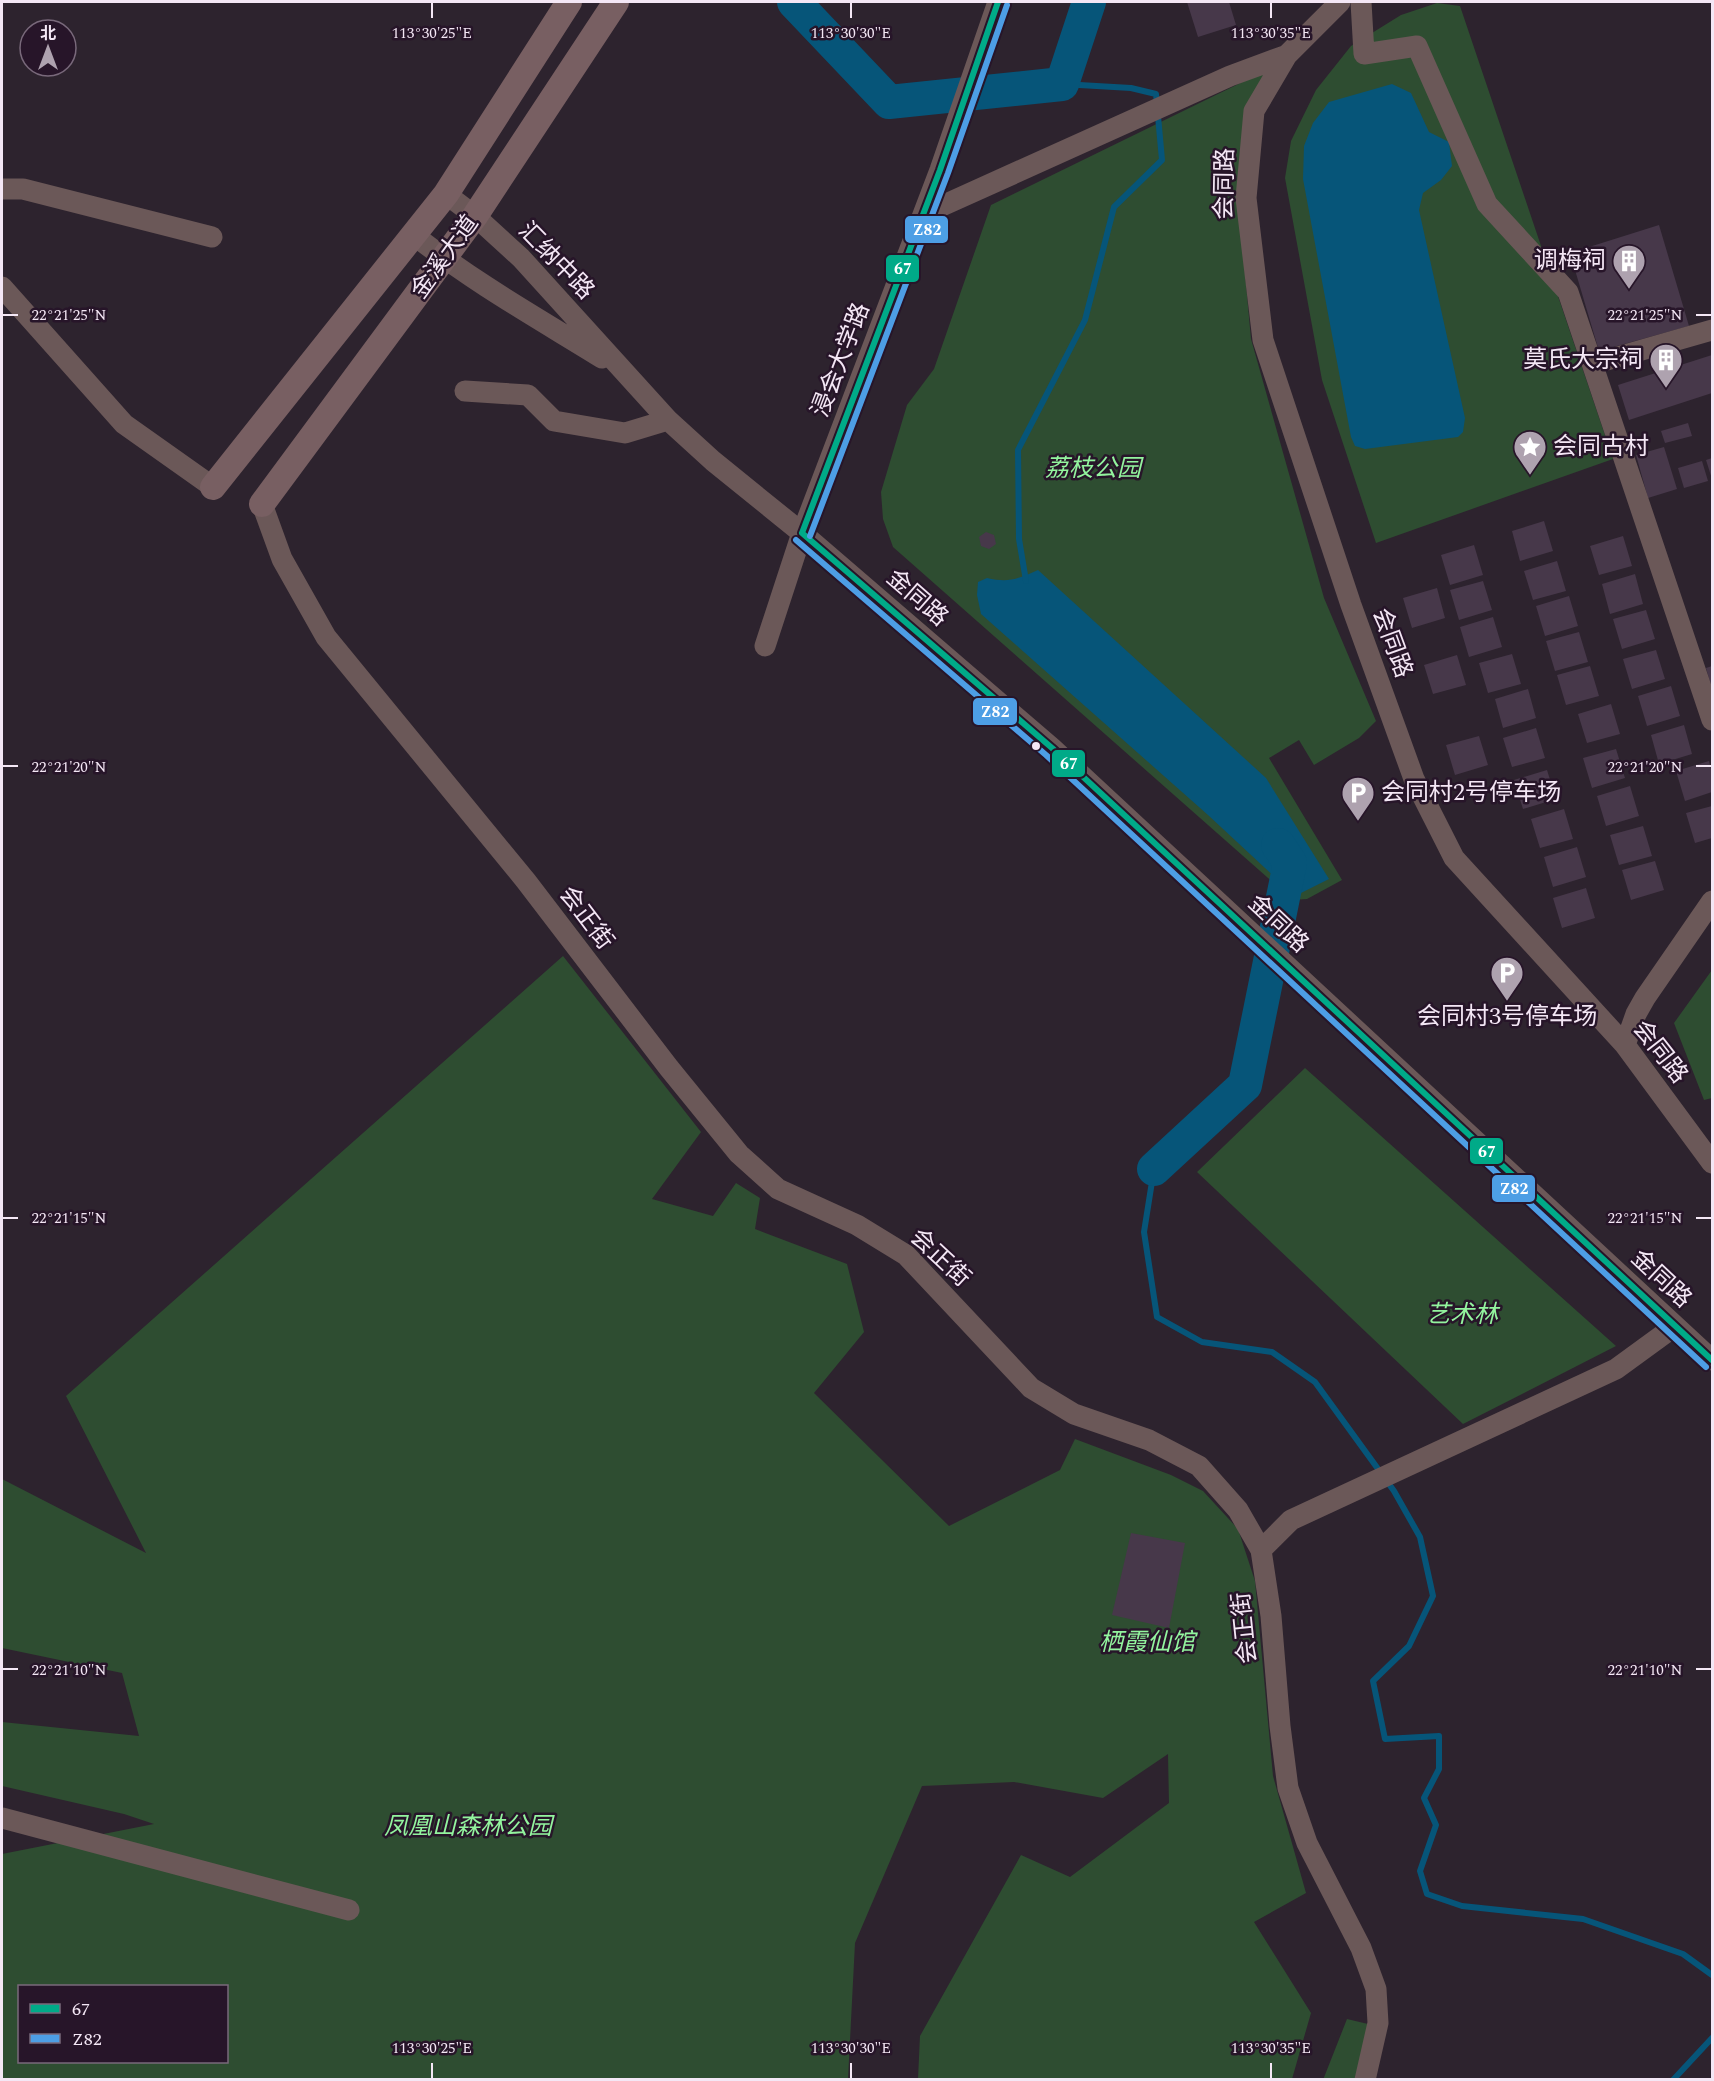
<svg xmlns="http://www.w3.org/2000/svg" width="1714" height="2081" font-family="Spectral,'Noto Sans SC',serif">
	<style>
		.green { fill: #2e4d31; fill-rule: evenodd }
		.water { fill: #065579 }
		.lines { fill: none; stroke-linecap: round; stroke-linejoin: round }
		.stream { stroke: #065579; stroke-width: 6 }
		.river { stroke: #065579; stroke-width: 34 }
		.building { fill: #47384a }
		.minor { stroke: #6b5858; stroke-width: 21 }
		.major { stroke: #785f62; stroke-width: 26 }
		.bus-1-casing { stroke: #271529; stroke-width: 10 }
		.bus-2-casing { stroke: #271529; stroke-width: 10 }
		.bus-1 { stroke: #0a8; stroke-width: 6 }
		.bus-2 { stroke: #4d9ee5; stroke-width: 6 }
		.ticks { fill: none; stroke: #f4e7f5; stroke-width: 2 }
		.bus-dot { fill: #f4e7f5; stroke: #271529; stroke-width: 2 }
		.labels { text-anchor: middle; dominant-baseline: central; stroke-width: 5; stroke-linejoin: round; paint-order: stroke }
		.street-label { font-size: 24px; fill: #f4e7f5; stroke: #271529 }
		.poi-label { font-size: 24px; fill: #f4e7f5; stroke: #271529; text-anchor: end }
		.park-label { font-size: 24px; font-style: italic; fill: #93f49e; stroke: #271529 }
		.ticks-label { font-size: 15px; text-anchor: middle; fill: #f4e7f5; stroke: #271529; stroke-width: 5; stroke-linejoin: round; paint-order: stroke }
		.line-badge { stroke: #271529; stroke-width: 2 }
		.badge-label { font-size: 16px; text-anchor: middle; font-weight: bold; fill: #fff }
	</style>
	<rect width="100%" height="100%" fill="#2d232e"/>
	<path class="green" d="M1437,3L1460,6L1613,459L1376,543L1322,380L1285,178L1291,141L1316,90L1351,46L1401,15Z
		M1265,71L1238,196L1251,339L1324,598L1376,721L1359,738L1314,765L1299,740L1269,758L1342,880L1307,899L1293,900L893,547L883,519L881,492L907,405L934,369L991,205Z
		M563,956L701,1132L652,1199L713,1216L736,1183L760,1198L755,1229L847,1264L864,1332L814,1393L949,1526L1060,1470L1075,1439L1171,1475L1203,1491L1238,1529L1255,1581L1273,1776L1306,1893L1254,1922L1311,2013L1292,2079H918L920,2036L1021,1855L1070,1877L1169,1803L1168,1754L1103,1798L1014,1782L922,1786L855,1943L848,2079H2V1854L154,1824L124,1814L2,1786V1722L139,1736L122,1673L2,1648V1479L146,1553L66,1396ZM20,1986H226V2062H20Z
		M1712,970V1098L1704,1100L1674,1023Z
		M1305,1068L1616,1346L1463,1424L1197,1172Z
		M1347,2019L1368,2024L1355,2079L1323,2080Z"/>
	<path class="water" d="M1392,84L1411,93L1429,132L1449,142L1452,166L1441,180L1423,193L1419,210L1465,418L1463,432L1458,437L1365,449L1355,446L1351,437L1303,179L1304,146L1313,123L1329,102Z
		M1038,570L1266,778L1329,879L1295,896L1208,815L981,614L977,595L978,582L987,578C1009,583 1018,579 1038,570Z"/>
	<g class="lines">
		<path class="stream" d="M1026,581L1019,539L1018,450L1085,320L1114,207L1162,160L1156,94L1131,88L1062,84
			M1154,1169L1144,1232L1157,1317L1202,1342L1272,1352L1315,1382L1394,1491L1420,1537L1433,1596L1409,1646L1373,1681L1385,1739L1439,1736V1769L1424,1798L1436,1825L1420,1871L1427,1894L1462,1906L1583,1919L1683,1954L1712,1975
			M1673,2080L1712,2038"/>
		<path class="river" d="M794,2L889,102L1062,84L1089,2
			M1154,1169L1245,1085L1290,863L1278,845"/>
	</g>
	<path class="building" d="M1187,2H1229L1236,25L1198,37Z
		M1659,225L1689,326L1599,351L1570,253Z
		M1712,355V393L1629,420L1618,385Z
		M1688,423L1692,436L1665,443L1661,431Z
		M1664,447L1677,489L1648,498L1636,455Z
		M1712,458V479L1706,460Z
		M1702,461L1708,481L1684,488L1678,468Z
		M1544,521L1553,551L1520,561L1512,531Z
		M986,532L994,535L996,544L989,549L981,546L979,537Z
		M1623,536L1632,566L1599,575L1590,546Z
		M1474,545L1483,575L1450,585L1441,555Z
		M1557,561L1566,591L1533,600L1524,571Z
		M1635,574L1643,604L1610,614L1602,584Z
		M1483,581L1492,610L1459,620L1450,590Z
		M1437,588L1445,618L1412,628L1403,598Z
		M1569,596L1578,626L1545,636L1536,606Z
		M1646,610L1655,639L1622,649L1613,619Z
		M1493,617L1502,647L1469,657L1460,627Z
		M1579,632L1588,662L1555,671L1546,641Z
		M1656,650L1665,679L1632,689L1623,659Z
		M1512,654L1521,684L1488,693L1479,663Z
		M1457,655L1466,685L1433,694L1424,665Z
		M1590,666L1599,696L1566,705L1557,675Z
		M1712,666V689L1706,668Z
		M1671,686L1680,716L1647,726L1638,696Z
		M1528,689L1536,718L1503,728L1495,699Z
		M1611,704L1620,734L1587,743L1578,714Z
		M1684,725L1692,754L1659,764L1651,735Z
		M1536,728L1545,758L1512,767L1503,738Z
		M1479,736L1488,765L1455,775L1446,745Z
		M1616,749L1625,778L1592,788L1583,758Z
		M1709,761L1712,773V792L1685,801L1676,771Z
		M1547,770L1556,799L1523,809L1514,780Z
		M1630,786L1639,816L1606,826L1597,796Z
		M1712,806V838L1695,843L1686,813Z
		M1564,809L1573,839L1540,848L1531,819Z
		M1643,826L1652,856L1619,865L1610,835Z
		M1577,847L1586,877L1553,887L1544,857Z
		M1655,861L1664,890L1631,900L1622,870Z
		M1586,888L1595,918L1562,928L1553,898Z
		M1131,1533L1185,1543L1169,1628L1112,1615Z"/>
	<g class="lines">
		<path class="minor" d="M1340,2L1287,55L1254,111L1246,198L1263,340L1351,605L1414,779L1454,858L1625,1045L1712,1163
			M1361,2L1364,54L1417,46L1487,204L1568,292L1712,720
			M2,189H23L212,237
			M446,194L475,216L521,258L668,420L713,461L802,533L1052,748L1712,1360
			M924,214L1230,76L1287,55
			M414,235C473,282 539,319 602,358
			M2,287L124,424L213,487
			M1593,364L1712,330
			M465,391L528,395L554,421L625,433L668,420
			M262,504L282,559L326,637L526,881L669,1068L739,1154L778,1189L857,1225L906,1255L1031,1388L1074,1414L1149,1440L1199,1466L1238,1510L1261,1550L1271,1616L1280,1726L1288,1788L1307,1843L1361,1948L1376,1989L1378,2023L1365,2080
			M765,646L802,533L940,170L998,2
			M1625,1045L1636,1014L1645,998L1712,901
			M1261,1550L1291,1520L1616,1369L1675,1326
			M2,1818L349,1910"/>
		<path class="major" d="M213,487L446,194L569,2
			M262,504L475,216L616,2"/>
		<g class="bus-1-casing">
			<path id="bus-1" d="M802,533L1052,748L1712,1360
				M802,533L940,170L998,2"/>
		</g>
		<g class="bus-2-casing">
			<path id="bus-2" d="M810,536L948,173L1007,5
				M796,540L1046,755L1706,1367"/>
		</g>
		<use href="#bus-1" class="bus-1"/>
		<use href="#bus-2" class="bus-2"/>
	</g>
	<path class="ticks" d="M432,3V18M851,3V18M1271,3V18M3,315H18M1696,315H1711M3,766H18M1696,766H1711M3,1218H18M1696,1218H1711M3,1669H18M1696,1669H1711M432,2063V2078M851,2063V2078M1271,2063V2078"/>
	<defs>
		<g id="building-pin" transform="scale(1.725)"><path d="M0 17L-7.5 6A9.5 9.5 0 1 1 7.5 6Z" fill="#aea2af" stroke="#271529"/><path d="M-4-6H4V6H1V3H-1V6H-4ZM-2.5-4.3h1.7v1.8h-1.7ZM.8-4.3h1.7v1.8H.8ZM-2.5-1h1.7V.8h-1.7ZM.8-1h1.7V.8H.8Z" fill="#fff"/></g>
		<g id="sight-pin" transform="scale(1.725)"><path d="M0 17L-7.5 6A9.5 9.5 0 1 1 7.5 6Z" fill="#aea2af" stroke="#271529"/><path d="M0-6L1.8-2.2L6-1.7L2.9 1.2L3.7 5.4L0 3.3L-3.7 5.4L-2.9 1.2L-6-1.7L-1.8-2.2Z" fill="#fff"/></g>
		<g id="parking-pin" transform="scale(1.725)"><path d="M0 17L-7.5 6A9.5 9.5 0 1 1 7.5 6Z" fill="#aea2af" stroke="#271529"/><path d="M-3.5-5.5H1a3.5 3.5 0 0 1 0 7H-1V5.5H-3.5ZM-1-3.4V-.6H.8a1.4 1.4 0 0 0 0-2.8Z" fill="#fff"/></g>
	</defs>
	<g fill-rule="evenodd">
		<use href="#building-pin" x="1629" y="261"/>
		<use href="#building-pin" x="1666" y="360"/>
		<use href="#sight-pin" x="1530" y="447"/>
		<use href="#parking-pin" x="1358" y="793"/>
		<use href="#parking-pin" x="1507" y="973"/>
	</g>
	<circle class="bus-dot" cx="1036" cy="746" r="5"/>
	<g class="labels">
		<g class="street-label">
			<text transform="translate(1225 184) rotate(-89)">会同路</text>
			<text transform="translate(445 257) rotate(-54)">金溪大道</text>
			<text transform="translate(556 261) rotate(46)">汇纳中路</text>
			<text transform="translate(841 360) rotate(-69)">浸会大学路</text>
			<text transform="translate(917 598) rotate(41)">金同路</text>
			<text transform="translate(1392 643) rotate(70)">会同路</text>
			<text transform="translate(586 918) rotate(53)">会正街</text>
			<text transform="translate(1278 924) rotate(43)">金同路</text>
			<text transform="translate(1660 1052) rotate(52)">会同路</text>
			<text transform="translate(940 1258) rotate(43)">会正街</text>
			<text transform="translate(1661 1279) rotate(43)">金同路</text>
			<text transform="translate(1245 1628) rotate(-96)">会正街</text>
		</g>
		<g class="poi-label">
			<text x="1606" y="261">调梅祠</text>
			<text x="1643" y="360">莫氏大宗祠</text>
			<text x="1553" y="447" text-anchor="start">会同古村</text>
			<text x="1381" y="793" text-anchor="start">会同村2号停车场</text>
			<text x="1507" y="1017" text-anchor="middle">会同村3号停车场</text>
		</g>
		<g class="park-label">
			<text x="1093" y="469">荔枝公园</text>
			<text x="1462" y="1315">艺术林</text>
			<text x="1147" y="1643">栖霞仙馆</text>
			<text x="468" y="1827">凤凰山森林公园</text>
		</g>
	</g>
	<g class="ticks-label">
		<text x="432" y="38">113°30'25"E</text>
		<text x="851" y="38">113°30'30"E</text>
		<text x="1271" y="38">113°30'35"E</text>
		<text x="69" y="320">22°21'25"N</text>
		<text x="1645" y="320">22°21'25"N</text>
		<text x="69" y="772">22°21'20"N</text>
		<text x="1645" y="772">22°21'20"N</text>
		<text x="69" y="1223">22°21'15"N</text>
		<text x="1645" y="1223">22°21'15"N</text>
		<text x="69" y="1675">22°21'10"N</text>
		<text x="1645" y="1675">22°21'10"N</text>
		<text x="432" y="2053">113°30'25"E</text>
		<text x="851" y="2053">113°30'30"E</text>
		<text x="1271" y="2053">113°30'35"E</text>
	</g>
	<g class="line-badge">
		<rect x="904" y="215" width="45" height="29" rx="6" fill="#4d9ee5"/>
		<rect x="885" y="254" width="35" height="29" rx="6" fill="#0a8"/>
		<rect x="972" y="697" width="46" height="29" rx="6" fill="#4d9ee5"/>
		<rect x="1051" y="749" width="35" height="29" rx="6" fill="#0a8"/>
		<rect x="1469" y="1137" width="35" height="28" rx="6" fill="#0a8"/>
		<rect x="1491" y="1174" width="45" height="29" rx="6" fill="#4d9ee5"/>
	</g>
	<g class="badge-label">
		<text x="927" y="235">Z82</text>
		<text x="903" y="274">67</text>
		<text x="995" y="717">Z82</text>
		<text x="1069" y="769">67</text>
		<text x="1487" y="1157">67</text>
		<text x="1514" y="1194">Z82</text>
	</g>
	<rect width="1714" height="2081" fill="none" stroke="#f4e7f5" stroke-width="6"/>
	<rect x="18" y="1985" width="210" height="78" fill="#271529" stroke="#79697b" stroke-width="1.5"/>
	<rect x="30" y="2004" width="30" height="9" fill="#00aa88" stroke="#79697b" stroke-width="1.5"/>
	<text x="72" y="2015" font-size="18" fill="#f4e7f5">67</text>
	<rect x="30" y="2034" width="30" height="9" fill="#4d9ee5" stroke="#79697b" stroke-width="1.5"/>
	<text x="72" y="2045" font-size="18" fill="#f4e7f5">Z82</text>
	<g transform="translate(48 48)"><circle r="28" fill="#271529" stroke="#79697b" stroke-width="1.5"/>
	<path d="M0-4.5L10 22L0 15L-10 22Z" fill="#aea2af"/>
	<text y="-9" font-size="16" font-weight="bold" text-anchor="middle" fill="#f4e7f5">北</text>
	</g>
</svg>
